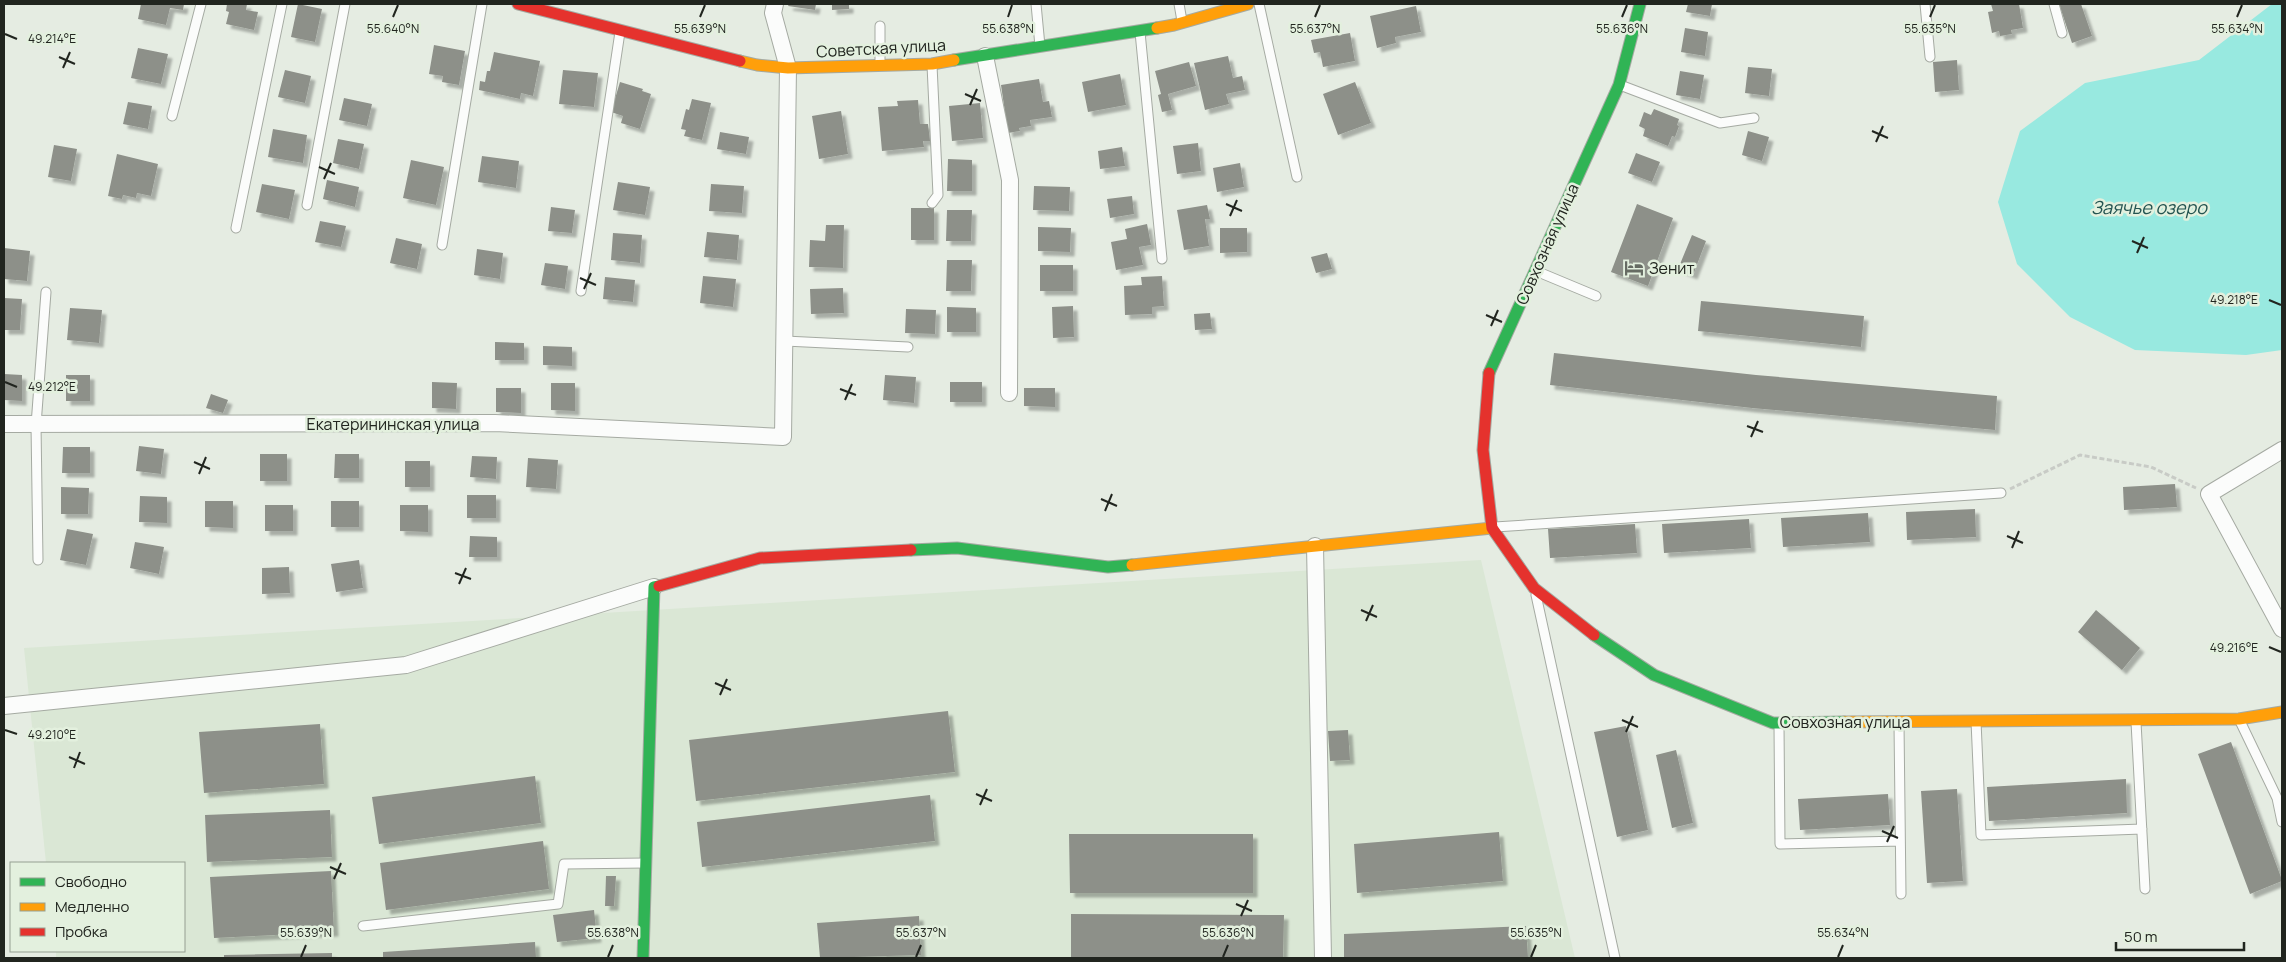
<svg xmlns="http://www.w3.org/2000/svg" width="2286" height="962" font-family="Manrope,sans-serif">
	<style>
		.built { fill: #dae7d5 }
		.water { fill: #98e9e0 }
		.building { fill: #8d9089; filter: url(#shadow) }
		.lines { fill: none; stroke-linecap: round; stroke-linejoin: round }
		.lane-casing { stroke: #a5aaa2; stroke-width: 11 }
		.street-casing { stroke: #a5aaa2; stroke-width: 18 }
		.fast-casing { stroke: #a5aaa2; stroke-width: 13 }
		.slow-casing { stroke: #a5aaa2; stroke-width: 13 }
		.jam-casing { stroke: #a5aaa2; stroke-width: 13 }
		.path { stroke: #c8cbc6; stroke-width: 3; stroke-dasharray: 5 2.5; stroke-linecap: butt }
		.lane { stroke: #fbfcfb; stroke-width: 9 }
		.street { stroke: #fbfcfb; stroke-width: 16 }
		.fast { stroke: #30b455; stroke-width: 11 }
		.slow { stroke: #ff9f0a; stroke-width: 11 }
		.jam { stroke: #e5322d; stroke-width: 11 }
		.ticks { fill: none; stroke: #21251f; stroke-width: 2 }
		.labels { text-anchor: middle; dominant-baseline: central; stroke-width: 5; stroke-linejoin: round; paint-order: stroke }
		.street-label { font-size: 16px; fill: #21251f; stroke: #e3f0de }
		.poi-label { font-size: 16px; fill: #21251f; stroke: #e3f0de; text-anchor: start }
		.water-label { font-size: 18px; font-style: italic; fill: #235451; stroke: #e3f0de }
		.ticks-label { font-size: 12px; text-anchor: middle; fill: #21251f; stroke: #e3f0de; stroke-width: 5; stroke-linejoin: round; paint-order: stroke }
	</style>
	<defs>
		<filter id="shadow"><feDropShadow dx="4.5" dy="4.5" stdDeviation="1" flood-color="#0004"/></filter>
	</defs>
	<rect width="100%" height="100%" fill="#e5ece2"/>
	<path class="built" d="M1481,560L1575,958H56V951H184V863H46L24,648Z"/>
	<path class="water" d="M2272,4H2282V350L2246,355L2135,350L2070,317L2017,264L1998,202L2020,131L2085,83L2199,60Z"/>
	<path class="building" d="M141,4H184L183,10L170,8L166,25L138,19Z
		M227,4H247L246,10L258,12L254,30L226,24L229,12L226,11Z
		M298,4L322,9L315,42L291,37Z
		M789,4H816L815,10L788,6Z
		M832,4H849V9L832,10Z
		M1688,4H1712L1710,16L1686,12Z
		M1991,4H2019L2023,28L2011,30L2012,34L2000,36L1999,31L1992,33L1988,12L1993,11Z
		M2059,4H2081L2092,36L2072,43Z
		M1416,6L1421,32L1395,37L1396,43L1377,48L1370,16Z
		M1685,28L1708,32L1705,56L1681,52Z
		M1350,33L1355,61L1323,67L1320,52L1314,53L1311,40Z
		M434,45L465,51L459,85L442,82L443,76L429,74Z
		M138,48L168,54L161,84L131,78Z
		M494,52L540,61L533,96L521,93L520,99L479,90L480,81L485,82L487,71H490Z
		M1228,56L1233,78L1242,76L1245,90L1226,94L1229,104L1205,110L1194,63Z
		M1957,60L1959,90L1935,92L1933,62Z
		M1189,62L1196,86L1168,94L1172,110L1162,112L1158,95L1161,94L1155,71Z
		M1748,67L1772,69L1769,96L1745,93Z
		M285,70L311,76L305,103L278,97Z
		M563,70L598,73L594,107L559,104Z
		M1680,71L1704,75L1700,99L1676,95Z
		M1120,74L1126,105L1088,112L1082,82Z
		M1039,79L1043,102L1049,101L1052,117L1030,120L1031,126L1019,128L1020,131L1008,133L1001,85Z
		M620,82L643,89L642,91L651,94L640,129L621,123L623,116L611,112Z
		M1355,82L1371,123L1338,135L1323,94Z
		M344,98L372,104L367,126L339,120Z
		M692,99L711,103L702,140L684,136L686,130L681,129L686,109L689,110Z
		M918,100L920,124H928L930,141H923L924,147L882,151L878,107L898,106L897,101Z
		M128,102L152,106L148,129L123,124Z
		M980,103L983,138L952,141L949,106Z
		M1654,109L1679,119L1677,125L1679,126L1675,137L1672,136L1668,146L1643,136L1645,129L1639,126L1644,112L1651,115Z
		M841,111L848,154L819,159L812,116Z
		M273,129L307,135L303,163L268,157Z
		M1748,131L1769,137L1762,161L1742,155Z
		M720,132L749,137L746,154L717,149Z
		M338,139L364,144L359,169L333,163Z
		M1198,143L1201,171L1177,174L1173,146Z
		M54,145L77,149L71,181L48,177Z
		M1122,147L1125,166L1100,169L1098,151Z
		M1636,153L1660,162L1652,182L1628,173Z
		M117,154L158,164L151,196L137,193L136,198L123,195L122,199L108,196Z
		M482,156L519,161L516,188L478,182Z
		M948,159L972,160V191H947Z
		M411,160L444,167L436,205L403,198Z
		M1240,163L1244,187L1217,192L1213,168Z
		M327,180L359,187L355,207L323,199Z
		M618,182L650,187L645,215L613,210Z
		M262,184L295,190L289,219L256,212Z
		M711,184L744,186L742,213L709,211Z
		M1034,186L1070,187L1069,211L1033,210Z
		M1132,196L1134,214L1110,218L1107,199Z
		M1637,204L1673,218L1648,286L1611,272Z
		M1207,205L1210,219H1205L1209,246L1184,250L1177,210Z
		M551,207L575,210L572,233L548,231Z
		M911,208H934V240H911Z
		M947,210H972L971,241H946Z
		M320,221L346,226L341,247L315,242Z
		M1147,224L1151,245L1139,247L1143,265L1116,270L1111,242L1127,239L1125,229Z
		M826,225H844L843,268L809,267L810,240L825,241Z
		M1038,227L1071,228L1070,252L1038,251Z
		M1220,228H1247V252L1220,253Z
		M707,232L739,235L737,260L704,257Z
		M613,233L642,235L640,263L611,260Z
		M1692,235L1706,241L1693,275L1678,269Z
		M396,238L422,244L417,269L390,263Z
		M4,248L30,251L27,281L4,279Z
		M477,249L503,253L500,279L474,275Z
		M1327,253L1332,269L1316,273L1311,257Z
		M947,260H972L971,291H946Z
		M545,263L568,266L565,289L541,285Z
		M1040,265H1073V291H1040Z
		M703,276L736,279L733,307L700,303Z
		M1162,276L1164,306L1152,307V314L1125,315L1124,286L1142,285L1141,277Z
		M605,277L635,280L633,302L603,299Z
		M843,288L844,313L811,314L810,289Z
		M4,298L22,299L20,330H4Z
		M1701,301L1864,316L1861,347L1698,331Z
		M1073,306L1074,337L1053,338L1052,307Z
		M947,307L976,308V332H947Z
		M70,308L102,310L99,343L67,340Z
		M906,309L936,310L935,334L905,333Z
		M1210,313L1212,329L1195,330L1194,314Z
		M495,342L524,343V360H495Z
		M543,346L572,347V366L543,365Z
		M1554,353L1756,375L1997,396L1995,430L1752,408L1550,385Z
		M4,374L22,375V401L4,400Z
		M66,375H90V401H66Z
		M885,375L916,377L914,403L883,400Z
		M432,382L457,383L456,409L432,408Z
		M950,382H982V402H950Z
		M551,383H575V411L551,410Z
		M496,388H521V413L496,412Z
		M1024,388H1055V407L1024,406Z
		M211,394L228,400L223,413L206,408Z
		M139,446L164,449L161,474L136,471Z
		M63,447H90V473H62Z
		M260,454H287V481H260Z
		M335,454H359V478H334Z
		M472,456L497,457L496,479L470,477Z
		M528,458L558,460L556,489L526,487Z
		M405,461H430V487H405Z
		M2175,484L2177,507L2124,510L2123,487Z
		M61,487L89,488L88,514H61Z
		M467,495H496V518H467Z
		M140,496L167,497V523L139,522Z
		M205,501H233V528L205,527Z
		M331,501H359V527H331Z
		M265,505H293V531H265Z
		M400,505H428V532L400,531Z
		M1975,509L1976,537L1907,540L1906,512Z
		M1868,513L1870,542L1783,547L1781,518Z
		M1749,519L1751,548L1664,553L1662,524Z
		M1635,524L1637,553L1550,558L1548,529Z
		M67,529L93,534L86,565L60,560Z
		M470,536L497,537V557H469Z
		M135,542L164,547L159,574L130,568Z
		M359,560L363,588L336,592L331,564Z
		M289,567L290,593L262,594V568Z
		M2096,610L2140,648L2122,670L2078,632Z
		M948,711L955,772L696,801L689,740Z
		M320,724L324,784L204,793L199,732Z
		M1626,726L1648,830L1617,837L1594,732Z
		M1348,730L1350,760L1330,761L1328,731Z
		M2231,742L2282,880V881L2250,894L2198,754Z
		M1676,750L1693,823L1672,828L1656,755Z
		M535,776L541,823L379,844L372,797Z
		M2126,779L2127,813L1989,821L1987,787Z
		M1957,789L1963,881L1927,883L1921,791Z
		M1888,794L1890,825L1800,830L1798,799Z
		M930,795L935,841L702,867L697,822Z
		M330,810L332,857L207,862L205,815Z
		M1499,832L1503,881L1357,893L1354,844Z
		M1069,834H1253V893H1070Z
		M543,841L549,889L386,910L380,863Z
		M331,871L334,932L214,938L210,877Z
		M606,876H616L614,906H605Z
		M594,910L597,938L557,942L553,915Z
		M1071,914L1284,915L1283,958H1071Z
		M919,916L921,955L820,958L817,923Z
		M1526,926L1528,958H1344V934Z
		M535,942L536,958H383V952Z
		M332,953V958H224V955Z"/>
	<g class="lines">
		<g class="lane-casing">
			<path id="lane" d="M1036,4L1040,46
				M1179,4L1182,21
				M1259,4L1297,177
				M1925,4L1930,57
				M2054,4L2062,33
				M880,26V65
				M1140,32L1162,259
				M932,65L938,195L932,203
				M1620,85L1720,123L1754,118
				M172,116L201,4
				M307,205L345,4
				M236,228L282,4
				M442,245L482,4
				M1536,271L1596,296
				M581,291L620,32
				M785,341L908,347
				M1495,527L2001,493
				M38,560L36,425L46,292
				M1536,595L1615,958
				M2239,719L2277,798L2282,822
				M1976,721L1981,835L2142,829
				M2136,722L2145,889
				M1899,724L1901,894
				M1779,725L1780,844L1900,841
				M363,926L558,904L564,864L646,863"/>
		</g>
		<g class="street-casing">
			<path id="street" d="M985,56L1010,180L1009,393
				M4,424L495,423L783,437L788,68L773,13L775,4
				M2282,450L2209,494L2282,629
				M1315,546L1323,958
				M4,706L406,665L654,587"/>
		</g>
		<g class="fast-casing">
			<path id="fast" d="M954,60L1157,28
				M1489,373L1619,85L1640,4
				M911,550L957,548L1108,567L1132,565
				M1594,635L1654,675L1773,723L1844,722
				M643,958L654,587L659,586"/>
		</g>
		<g class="slow-casing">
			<path id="slow" d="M1157,28L1174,25L1248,4
				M740,61L757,65L788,68L932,64L954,60
				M1132,565L1492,528
				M1844,722L2239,719L2282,712"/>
		</g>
		<g class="jam-casing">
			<path id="jam" d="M518,4L740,61
				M1489,373L1483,450L1492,528L1534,588L1594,635
				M659,586L760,558L911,550"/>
		</g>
		<path class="path" d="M2010,489L2080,455L2151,467L2196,488"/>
		<use href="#lane" class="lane"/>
		<use href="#street" class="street"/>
		<use href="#fast" class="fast"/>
		<use href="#slow" class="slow"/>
		<use href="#jam" class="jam"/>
	</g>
	<path class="ticks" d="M393,17L398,5M700,17L705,5M1008,17L1012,5M1315,17L1320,5M1622,17L1627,5M1930,17L1935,5M2237,17L2242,5M5,34L17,39M59,57L75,64M63,68L70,52M965,94L981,101M970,105L977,89M1872,131L1888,138M1876,142L1883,126M319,167L335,174M324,179L331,163M1226,204L1242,211M1230,216L1237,200M2132,241L2148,248M2137,253L2144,237M580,278L596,285M584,289L591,273M2269,300L2281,305M1486,315L1502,322M1491,326L1498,310M5,382L17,387M840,389L856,395M845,400L852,384M1747,426L1763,432M1751,437L1758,421M194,462L210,469M199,474L206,457M1101,499L1117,506M1105,511L1112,494M2007,536L2023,543M2012,548L2019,531M455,573L471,579M459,584L466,568M1361,610L1377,617M1366,621L1373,605M2269,647L2281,652M715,683L731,690M720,695L727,679M1622,720L1638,727M5,730L17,734M1626,732L1633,716M69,757L85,764M74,768L80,752M976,794L992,801M980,805L987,789M1882,831L1898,838M1887,842L1894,826M330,867L346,874M334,879L341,863M1236,904L1252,911M1241,916L1248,900M301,957L306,945M608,957L613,945M916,957L921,945M1223,957L1228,945M1531,957L1536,945M1838,957L1843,945"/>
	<defs>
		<g id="hotel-bare" transform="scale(1.5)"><path d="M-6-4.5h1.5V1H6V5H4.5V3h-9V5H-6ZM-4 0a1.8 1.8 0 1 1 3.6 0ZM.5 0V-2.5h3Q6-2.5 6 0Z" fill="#666b63" stroke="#e3f0de" stroke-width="2.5" paint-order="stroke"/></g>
	</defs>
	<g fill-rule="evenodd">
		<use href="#hotel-bare" x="1634" y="268"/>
	</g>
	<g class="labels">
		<g class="street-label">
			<text transform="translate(881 48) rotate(-3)">Советская улица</text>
			<text transform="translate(1547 244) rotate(-66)">Совхозная улица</text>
			<text x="393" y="424">Екатерининская улица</text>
			<text x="1845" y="722">Совхозная улица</text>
		</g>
		<g class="poi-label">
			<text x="1649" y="268">Зенит</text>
		</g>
		<g class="water-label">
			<text x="2149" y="207">Заячье озеро</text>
		</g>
	</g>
	<g class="ticks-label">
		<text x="700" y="33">55.639°N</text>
		<text x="1008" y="33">55.638°N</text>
		<text x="1315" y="33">55.637°N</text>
		<text x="1622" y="33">55.636°N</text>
		<text x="1930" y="33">55.635°N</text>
		<text x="393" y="33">55.640°N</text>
		<text x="2237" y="33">55.634°N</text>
		<text x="52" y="43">49.214°E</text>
		<text x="2234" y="304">49.218°E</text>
		<text x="52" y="391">49.212°E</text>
		<text x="2234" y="652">49.216°E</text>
		<text x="52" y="739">49.210°E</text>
		<text x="306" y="937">55.639°N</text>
		<text x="613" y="937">55.638°N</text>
		<text x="921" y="937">55.637°N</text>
		<text x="1228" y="937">55.636°N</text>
		<text x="1536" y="937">55.635°N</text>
		<text x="1843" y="937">55.634°N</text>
	</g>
	<rect width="2286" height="962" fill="none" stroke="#21251f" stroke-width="10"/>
	<rect x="10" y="862" width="175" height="90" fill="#e3f0de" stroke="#959f92"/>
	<rect x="20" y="878" width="25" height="8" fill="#30b455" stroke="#959f92"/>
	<text x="55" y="887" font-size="15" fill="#21251f">Свободно</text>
	<rect x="20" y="903" width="25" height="8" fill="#ff9f0a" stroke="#959f92"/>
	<text x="55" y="912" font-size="15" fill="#21251f">Медленно</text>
	<rect x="20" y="928" width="25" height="8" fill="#e5322d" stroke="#959f92"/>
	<text x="55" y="937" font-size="15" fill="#21251f">Пробка</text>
	<path d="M2116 942v8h128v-8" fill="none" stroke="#21251f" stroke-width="2.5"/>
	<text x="2124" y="942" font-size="15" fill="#21251f" stroke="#e3f0de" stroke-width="4" paint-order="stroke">50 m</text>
</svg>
